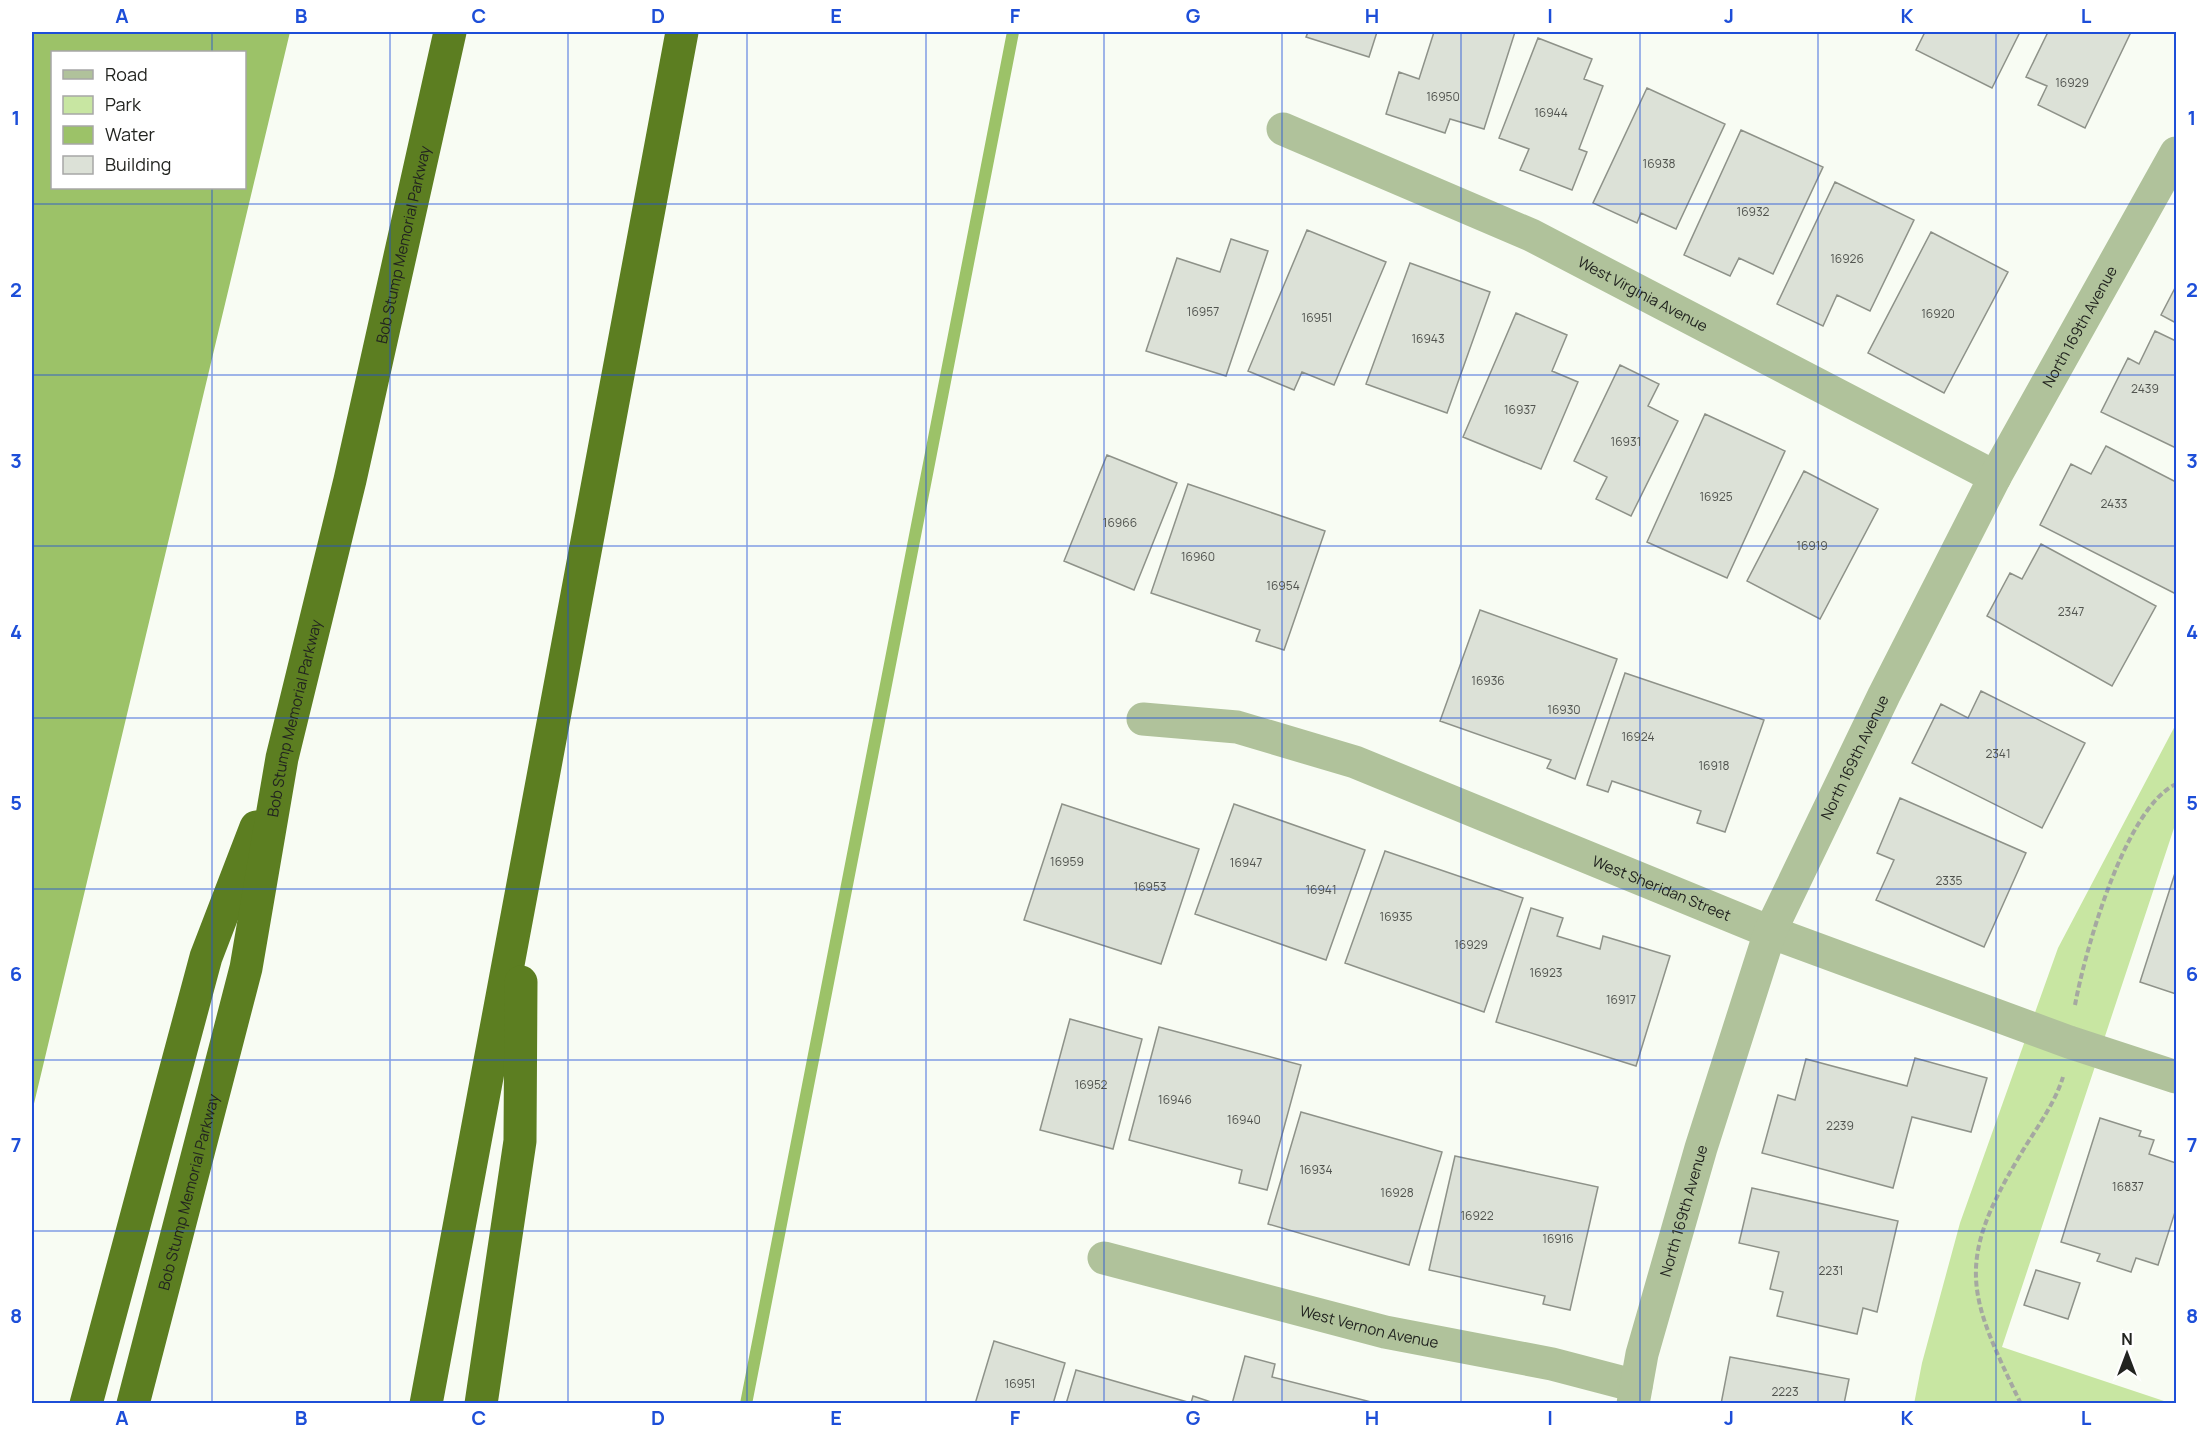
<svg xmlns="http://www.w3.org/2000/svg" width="2208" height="1435" font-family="Manrope,sans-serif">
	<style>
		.green { fill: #c8e6a2 }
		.water { fill: #9cc268; fill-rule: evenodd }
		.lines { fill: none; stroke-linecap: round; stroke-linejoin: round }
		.stream { stroke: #9cc268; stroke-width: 12 }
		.building { fill: #dce1d7; stroke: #8e9289; stroke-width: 1.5 }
		.path { stroke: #a5a8a1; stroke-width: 4; stroke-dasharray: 6 3; stroke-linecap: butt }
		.minor { stroke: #b0c29b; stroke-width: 33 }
		.motorway { stroke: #5c7e21; stroke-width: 33 }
		.grid { fill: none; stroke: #1d4ed8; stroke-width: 1.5; stroke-opacity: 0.55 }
		.labels { text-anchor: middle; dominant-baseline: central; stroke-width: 4.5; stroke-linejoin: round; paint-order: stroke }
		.number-label { font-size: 12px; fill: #50534e }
		.street-label { font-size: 15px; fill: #222420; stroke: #fff }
		.neatline { fill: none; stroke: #1d4ed8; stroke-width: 2 }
		.grid-label { font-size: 20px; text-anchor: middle; font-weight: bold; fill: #1d4ed8 }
	</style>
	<rect width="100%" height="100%" fill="#f8fcf3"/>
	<path class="green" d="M2176,724V822L2002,1347L2170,1403L1914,1404L1922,1363L1960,1223L2058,948Z"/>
	<path class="water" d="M32,32H290L32,1112ZM52,52H244V188H52Z"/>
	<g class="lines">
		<path class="stream" d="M746,1404L1013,32"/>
	</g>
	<path class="building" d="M1308,32H1377L1369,57L1306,37Z
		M1434,32H1515L1484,129L1450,119L1445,133L1386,114L1399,72L1419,79Z
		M1925,32H2020L1992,88L1916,50Z
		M2048,32H2131L2085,128L2038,105L2047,86L2026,77Z
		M1538,38L1592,59L1584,79L1603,86L1579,149L1587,152L1572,190L1520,170L1529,149L1499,138Z
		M1647,88L1725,124L1676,229L1641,213L1637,223L1593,203Z
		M1741,130L1823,167L1773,274L1739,258L1730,276L1684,255Z
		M1835,182L1914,220L1870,311L1837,295L1823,326L1777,304Z
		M1307,230L1386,262L1334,385L1302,372L1294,390L1248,371Z
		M1931,232L2008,272L1944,393L1868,353Z
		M1231,239L1268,251L1226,376L1146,351L1177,258L1220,272Z
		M1410,263L1490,292L1447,413L1366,384Z
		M2176,286V323L2161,315Z
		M1516,313L1567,335L1552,371L1578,382L1541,469L1463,437Z
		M2155,331L2176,341V448L2101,412L2128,358L2139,364Z
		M1620,365L1659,384L1648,406L1678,421L1631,516L1596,499L1607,477L1574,461Z
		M1705,414L1785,451L1727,578L1647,542Z
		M2106,446L2176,482V594L2040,525L2071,464L2091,474Z
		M1107,455L1177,483L1134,590L1064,561Z
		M1804,471L1878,509L1820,619L1747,581Z
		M1188,484L1325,531L1284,650L1256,641L1260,630L1151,593Z
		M2041,544L2156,606L2112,686L1987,616L2010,573L2022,579Z
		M1480,610L1617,659L1575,779L1547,768L1551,760L1440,721Z
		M1625,673L1764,720L1725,832L1697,823L1701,811L1612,781L1608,792L1587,785Z
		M1981,691L2085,743L2042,828L1912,763L1941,704L1968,718Z
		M1900,798L2026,853L1984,947L1876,900L1894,860L1877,853Z
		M1062,804L1199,849L1161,964L1024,920Z
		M1234,804L1365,850L1326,960L1195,914Z
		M1385,851L1523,898L1484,1012L1345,963Z
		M2176,870V994L2140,982Z
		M1531,908L1563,918L1557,936L1600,949L1603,936L1670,956L1636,1066L1496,1022Z
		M1070,1019L1142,1039L1113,1149L1040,1130Z
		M1159,1027L1301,1065L1267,1190L1239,1183L1242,1170L1129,1140Z
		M1915,1058L1987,1078L1971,1132L1912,1117L1893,1188L1762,1153L1778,1095L1795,1100L1806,1059L1907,1086Z
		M1301,1112L1442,1152L1409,1265L1268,1224Z
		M2100,1118L2141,1131L2139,1136L2154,1140L2149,1154L2176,1163V1209L2158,1265L2136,1258L2131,1272L2097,1261L2100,1254L2061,1242Z
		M1455,1156L1598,1187L1570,1310L1543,1304L1545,1296L1429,1270Z
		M1752,1188L1898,1221L1877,1312L1863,1308L1857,1334L1777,1316L1783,1292L1770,1289L1779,1252L1739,1243Z
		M2036,1270L2080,1283L2068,1319L2024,1305Z
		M994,1341L1065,1363L1053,1404H975Z
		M1245,1356L1275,1364L1272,1377L1379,1404H1232Z
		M1730,1357L1849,1379L1844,1404H1721Z
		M1076,1370L1191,1403L1193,1396L1217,1404H1066Z"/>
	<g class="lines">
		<path class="path" d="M2075,1005C2085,951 2125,808 2176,784
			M2021,1404C1969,1296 1954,1265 2019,1157C2034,1131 2054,1106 2063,1077"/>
		<g class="minor">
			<path id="s1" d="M1283,129L1531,235L1995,477"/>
			<path id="s2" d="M1143,719L1237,727L1355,762L1770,932L2069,1042L2176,1077"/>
			<path id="s3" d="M1104,1258L1385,1332L1552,1364L1636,1386"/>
			<path id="s4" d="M1633,1404L1642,1354L1701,1148L1770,932L1884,695L1995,477L2176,153"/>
		</g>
		<g class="motorway">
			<path d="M86,1404L206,957L256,827"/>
			<path id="s5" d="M133,1404L246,968L282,758L350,480L450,32"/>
			<path d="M426,1404L682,32"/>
			<path d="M481,1404L520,1141L521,982"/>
		</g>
	</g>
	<path class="grid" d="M212,32V52M390,32V1404M568,32V1404M747,32V1404M926,32V1404M1104,32V1404M1282,32V1404M1461,32V1404M1640,32V1404M1818,32V1404M1996,32V1404M212,188V1404M32,204H2176M32,375H2176M32,546H2176M32,718H2176M32,889H2176M32,1060H2176M32,1231H2176"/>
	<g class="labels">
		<g class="number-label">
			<text x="2072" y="82">16929</text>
			<text x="1443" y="96">16950</text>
			<text x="1551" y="112">16944</text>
			<text x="1659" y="163">16938</text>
			<text x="1753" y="211">16932</text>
			<text x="1847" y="258">16926</text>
			<text x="1203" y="311">16957</text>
			<text x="1938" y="313">16920</text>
			<text x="1317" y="317">16951</text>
			<text x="1428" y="338">16943</text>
			<text x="2145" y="388">2439</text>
			<text x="1520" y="409">16937</text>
			<text x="1626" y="441">16931</text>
			<text x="1716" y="496">16925</text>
			<text x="2114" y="503">2433</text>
			<text x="1120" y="522">16966</text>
			<text x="1812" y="545">16919</text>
			<text x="1198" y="556">16960</text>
			<text x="1283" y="585">16954</text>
			<text x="2071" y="611">2347</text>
			<text x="1488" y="680">16936</text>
			<text x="1564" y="709">16930</text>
			<text x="1638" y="736">16924</text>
			<text x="1998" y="753">2341</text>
			<text x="1714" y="765">16918</text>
			<text x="1067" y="861">16959</text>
			<text x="1246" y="862">16947</text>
			<text x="1949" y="880">2335</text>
			<text x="1150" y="886">16953</text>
			<text x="1321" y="889">16941</text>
			<text x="1396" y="916">16935</text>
			<text x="1471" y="944">16929</text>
			<text x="1546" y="972">16923</text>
			<text x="1621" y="999">16917</text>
			<text x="1091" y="1084">16952</text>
			<text x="1175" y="1099">16946</text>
			<text x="1244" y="1119">16940</text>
			<text x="1840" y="1125">2239</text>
			<text x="1316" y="1169">16934</text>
			<text x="2128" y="1186">16837</text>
			<text x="1397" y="1192">16928</text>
			<text x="1477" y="1215">16922</text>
			<text x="1558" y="1238">16916</text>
			<text x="1831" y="1270">2231</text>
			<text x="1020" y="1383">16951</text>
			<text x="1785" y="1391">2223</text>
		</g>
		<g class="street-label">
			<text stroke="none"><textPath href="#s5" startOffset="1191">Bob Stump Memorial Parkway</textPath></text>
			<text stroke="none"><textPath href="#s1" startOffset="396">West Virginia Avenue</textPath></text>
			<text stroke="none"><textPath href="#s4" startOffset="1172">North 169th Avenue</textPath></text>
			<text stroke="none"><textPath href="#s5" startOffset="705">Bob Stump Memorial Parkway</textPath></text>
			<text stroke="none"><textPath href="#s4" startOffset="686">North 169th Avenue</textPath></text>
			<text stroke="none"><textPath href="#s2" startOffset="549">West Sheridan Street</textPath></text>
			<text stroke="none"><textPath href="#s5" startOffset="219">Bob Stump Memorial Parkway</textPath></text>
			<text stroke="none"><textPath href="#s4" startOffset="200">North 169th Avenue</textPath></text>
			<text stroke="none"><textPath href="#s3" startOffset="274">West Vernon Avenue</textPath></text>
		</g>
	</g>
	<rect width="2208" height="1435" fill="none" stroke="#ffffff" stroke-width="66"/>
	<rect x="51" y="51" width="195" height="138" fill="#ffffff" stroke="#a7a7a6" stroke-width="1.5"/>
	<rect x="63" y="70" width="30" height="9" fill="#b0c29b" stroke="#a7a7a6" stroke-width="1.5"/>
	<text x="105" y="81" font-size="18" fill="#222420">Road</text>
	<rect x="63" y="96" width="30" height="18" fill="#c8e6a2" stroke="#a7a7a6" stroke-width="1.5"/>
	<text x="105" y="111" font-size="18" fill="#222420">Park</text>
	<rect x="63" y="126" width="30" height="18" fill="#9cc268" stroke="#a7a7a6" stroke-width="1.5"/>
	<text x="105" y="141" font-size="18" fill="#222420">Water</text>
	<rect x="63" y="156" width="30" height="18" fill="#dce1d7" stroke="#a7a7a6" stroke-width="1.5"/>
	<text x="105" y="171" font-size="18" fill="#222420">Building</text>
	<g transform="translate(2127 1354)" stroke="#ffffff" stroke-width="4.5" paint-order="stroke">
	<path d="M0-4.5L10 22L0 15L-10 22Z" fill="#222420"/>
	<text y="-9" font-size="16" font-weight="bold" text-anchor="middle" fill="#222420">N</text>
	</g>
	<rect x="33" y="33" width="2142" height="1369" class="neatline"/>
	<g class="grid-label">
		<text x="122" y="23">A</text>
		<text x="301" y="23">B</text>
		<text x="479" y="23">C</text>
		<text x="658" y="23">D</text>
		<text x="836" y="23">E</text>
		<text x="1015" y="23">F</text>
		<text x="1193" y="23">G</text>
		<text x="1372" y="23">H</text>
		<text x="1550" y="23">I</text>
		<text x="1729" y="23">J</text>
		<text x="1907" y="23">K</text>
		<text x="2086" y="23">L</text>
		<text x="16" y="125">1</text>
		<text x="2192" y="125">1</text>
		<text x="16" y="297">2</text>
		<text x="2192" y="297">2</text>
		<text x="16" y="468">3</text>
		<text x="2192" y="468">3</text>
		<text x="16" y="639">4</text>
		<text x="2192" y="639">4</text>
		<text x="16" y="810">5</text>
		<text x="2192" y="810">5</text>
		<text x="16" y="981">6</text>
		<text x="2192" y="981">6</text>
		<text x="16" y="1152">7</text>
		<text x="2192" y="1152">7</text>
		<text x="16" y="1323">8</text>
		<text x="2192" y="1323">8</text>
		<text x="122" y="1425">A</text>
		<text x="301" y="1425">B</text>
		<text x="479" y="1425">C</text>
		<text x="658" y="1425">D</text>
		<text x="836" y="1425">E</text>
		<text x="1015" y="1425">F</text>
		<text x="1193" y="1425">G</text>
		<text x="1372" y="1425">H</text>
		<text x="1550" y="1425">I</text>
		<text x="1729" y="1425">J</text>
		<text x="1907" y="1425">K</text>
		<text x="2086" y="1425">L</text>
	</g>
</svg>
